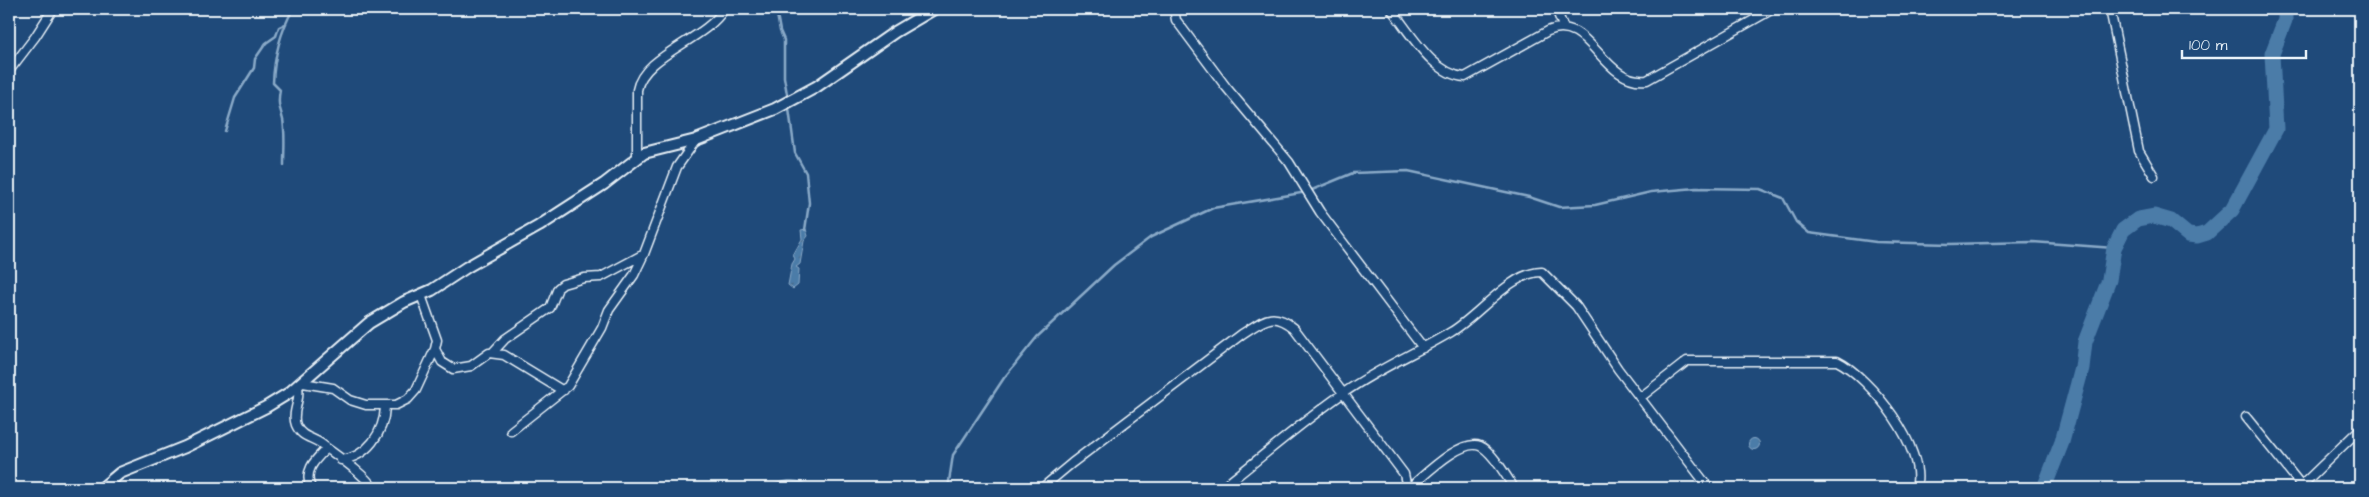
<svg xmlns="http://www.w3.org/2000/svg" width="2369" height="497" font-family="'Architects Daughter',sans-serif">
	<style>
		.water { fill: url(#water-ripples); stroke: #8aaac8 }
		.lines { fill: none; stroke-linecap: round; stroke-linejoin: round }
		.stream { stroke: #8aaac8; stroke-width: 2.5 }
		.river { stroke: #4b7ba8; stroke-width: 15 }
		.minor-casing { stroke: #e8f1f8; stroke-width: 11 }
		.tertiary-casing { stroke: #e8f1f8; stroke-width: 14 }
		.minor { stroke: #1f4a7a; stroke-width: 8 }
		.tertiary { stroke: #1f4a7a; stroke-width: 10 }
	</style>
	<defs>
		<pattern id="water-ripples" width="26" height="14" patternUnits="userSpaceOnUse" patternTransform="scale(1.25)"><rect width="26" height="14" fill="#4b7ba8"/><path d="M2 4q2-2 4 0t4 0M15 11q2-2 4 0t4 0" fill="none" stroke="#49647e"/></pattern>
	</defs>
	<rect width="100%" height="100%" fill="#1f4a7a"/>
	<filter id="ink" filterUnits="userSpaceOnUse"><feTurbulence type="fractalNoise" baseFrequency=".02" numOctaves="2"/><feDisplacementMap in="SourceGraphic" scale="10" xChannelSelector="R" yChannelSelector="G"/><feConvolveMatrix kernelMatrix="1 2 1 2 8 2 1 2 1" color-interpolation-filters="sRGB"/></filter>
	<g filter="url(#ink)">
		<path class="water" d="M806,229L808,236L804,241L800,264L796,267L799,269L798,285L793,289L788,285L792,264L795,259L793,255L802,239L801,230Z
			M1748.5 444a5.5 5.5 0 1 1 11 0a5.5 5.5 0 1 1-11 0Z"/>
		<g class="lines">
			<path class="stream" d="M776,9L780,31L784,40V77L787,94
				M789,109L795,153L806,173L809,203L805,230
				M225,131L235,98L254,68L255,59L266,43L276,36L279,27L285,24
				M284,165C284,153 285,141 284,129C284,111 276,111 280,90L273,83C274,57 281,31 293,9
				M765,488C779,483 798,476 809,488
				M948,488L953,455L1004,378L1037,337L1114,265L1151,237L1213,208L1307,192L1353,173L1408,171L1529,197L1559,207L1595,205L1651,192L1696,188L1760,189L1783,198L1796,222L1809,233L1876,242L1949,244L2033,242L2114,248"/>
			<path class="river" d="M2044,488L2062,442L2082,368L2085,342L2109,280L2114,248L2123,230L2138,219L2154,216L2171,221L2188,235L2197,236L2207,233L2232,210L2276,129L2272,54L2285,20V9"/>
			<g class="minor-casing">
				<path id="minor" d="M1174,9L1176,20L1226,87L1289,162L1320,212L1423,348
					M1391,9C1410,32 1433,75 1465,77L1548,31C1590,12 1602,86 1647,80L1773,9
					M1556,9L1563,26
					M2110,9L2139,151L2154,176
					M9,71L35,37L53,9
					M637,157V90C643,55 706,40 724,9
					M435,349L442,362L453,369L471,366L489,353L504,355L560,389L564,390
					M493,352L505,339L550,308L558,288L563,284L584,278L601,277L644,254
					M303,383L333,388L350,400L366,405H396L408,399L416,390L435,349L437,340L421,295
					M298,387C301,401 291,412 296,425C301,437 311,437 320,443C334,454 364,473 373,488
					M1641,397L1687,361H1837C1870,377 1927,449 1916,488
					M2246,417L2301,485
					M511,431L568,386L602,328L609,310L634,275L644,254L677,167L696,140
					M341,460C367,457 384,433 385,407
					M311,488C303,471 315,460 326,449
					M1042,488L1072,463L1242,334C1263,321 1272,310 1294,328L1404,474L1407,488
					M1222,488C1263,456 1303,421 1345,392C1379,368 1416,353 1451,332C1477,317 1512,271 1542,272L1576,306L1618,369L1709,488
					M1409,488C1424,476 1461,438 1480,446C1492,451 1507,477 1514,488
					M2299,488L2360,429"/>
			</g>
			<g class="tertiary-casing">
				<path id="tertiary" d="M102,488L120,473L185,447L266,407L289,393L369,323L404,302L432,290L467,267L539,226L604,184L644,153L696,140L775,109L816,87L895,32L934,9"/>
			</g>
			<use href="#minor" class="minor"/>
			<use href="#tertiary" class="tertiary"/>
		</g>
	</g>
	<rect width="2369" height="497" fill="none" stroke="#1f4a7a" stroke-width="30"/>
	<rect x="15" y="15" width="2339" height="467" fill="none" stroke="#e8f1f8" stroke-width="2" filter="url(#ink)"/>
	<path d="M2182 50v8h124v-8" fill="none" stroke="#e8f1f8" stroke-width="2.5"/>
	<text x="2189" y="50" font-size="15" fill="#e8f1f8" stroke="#1f4a7a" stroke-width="4" paint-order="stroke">100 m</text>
</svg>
